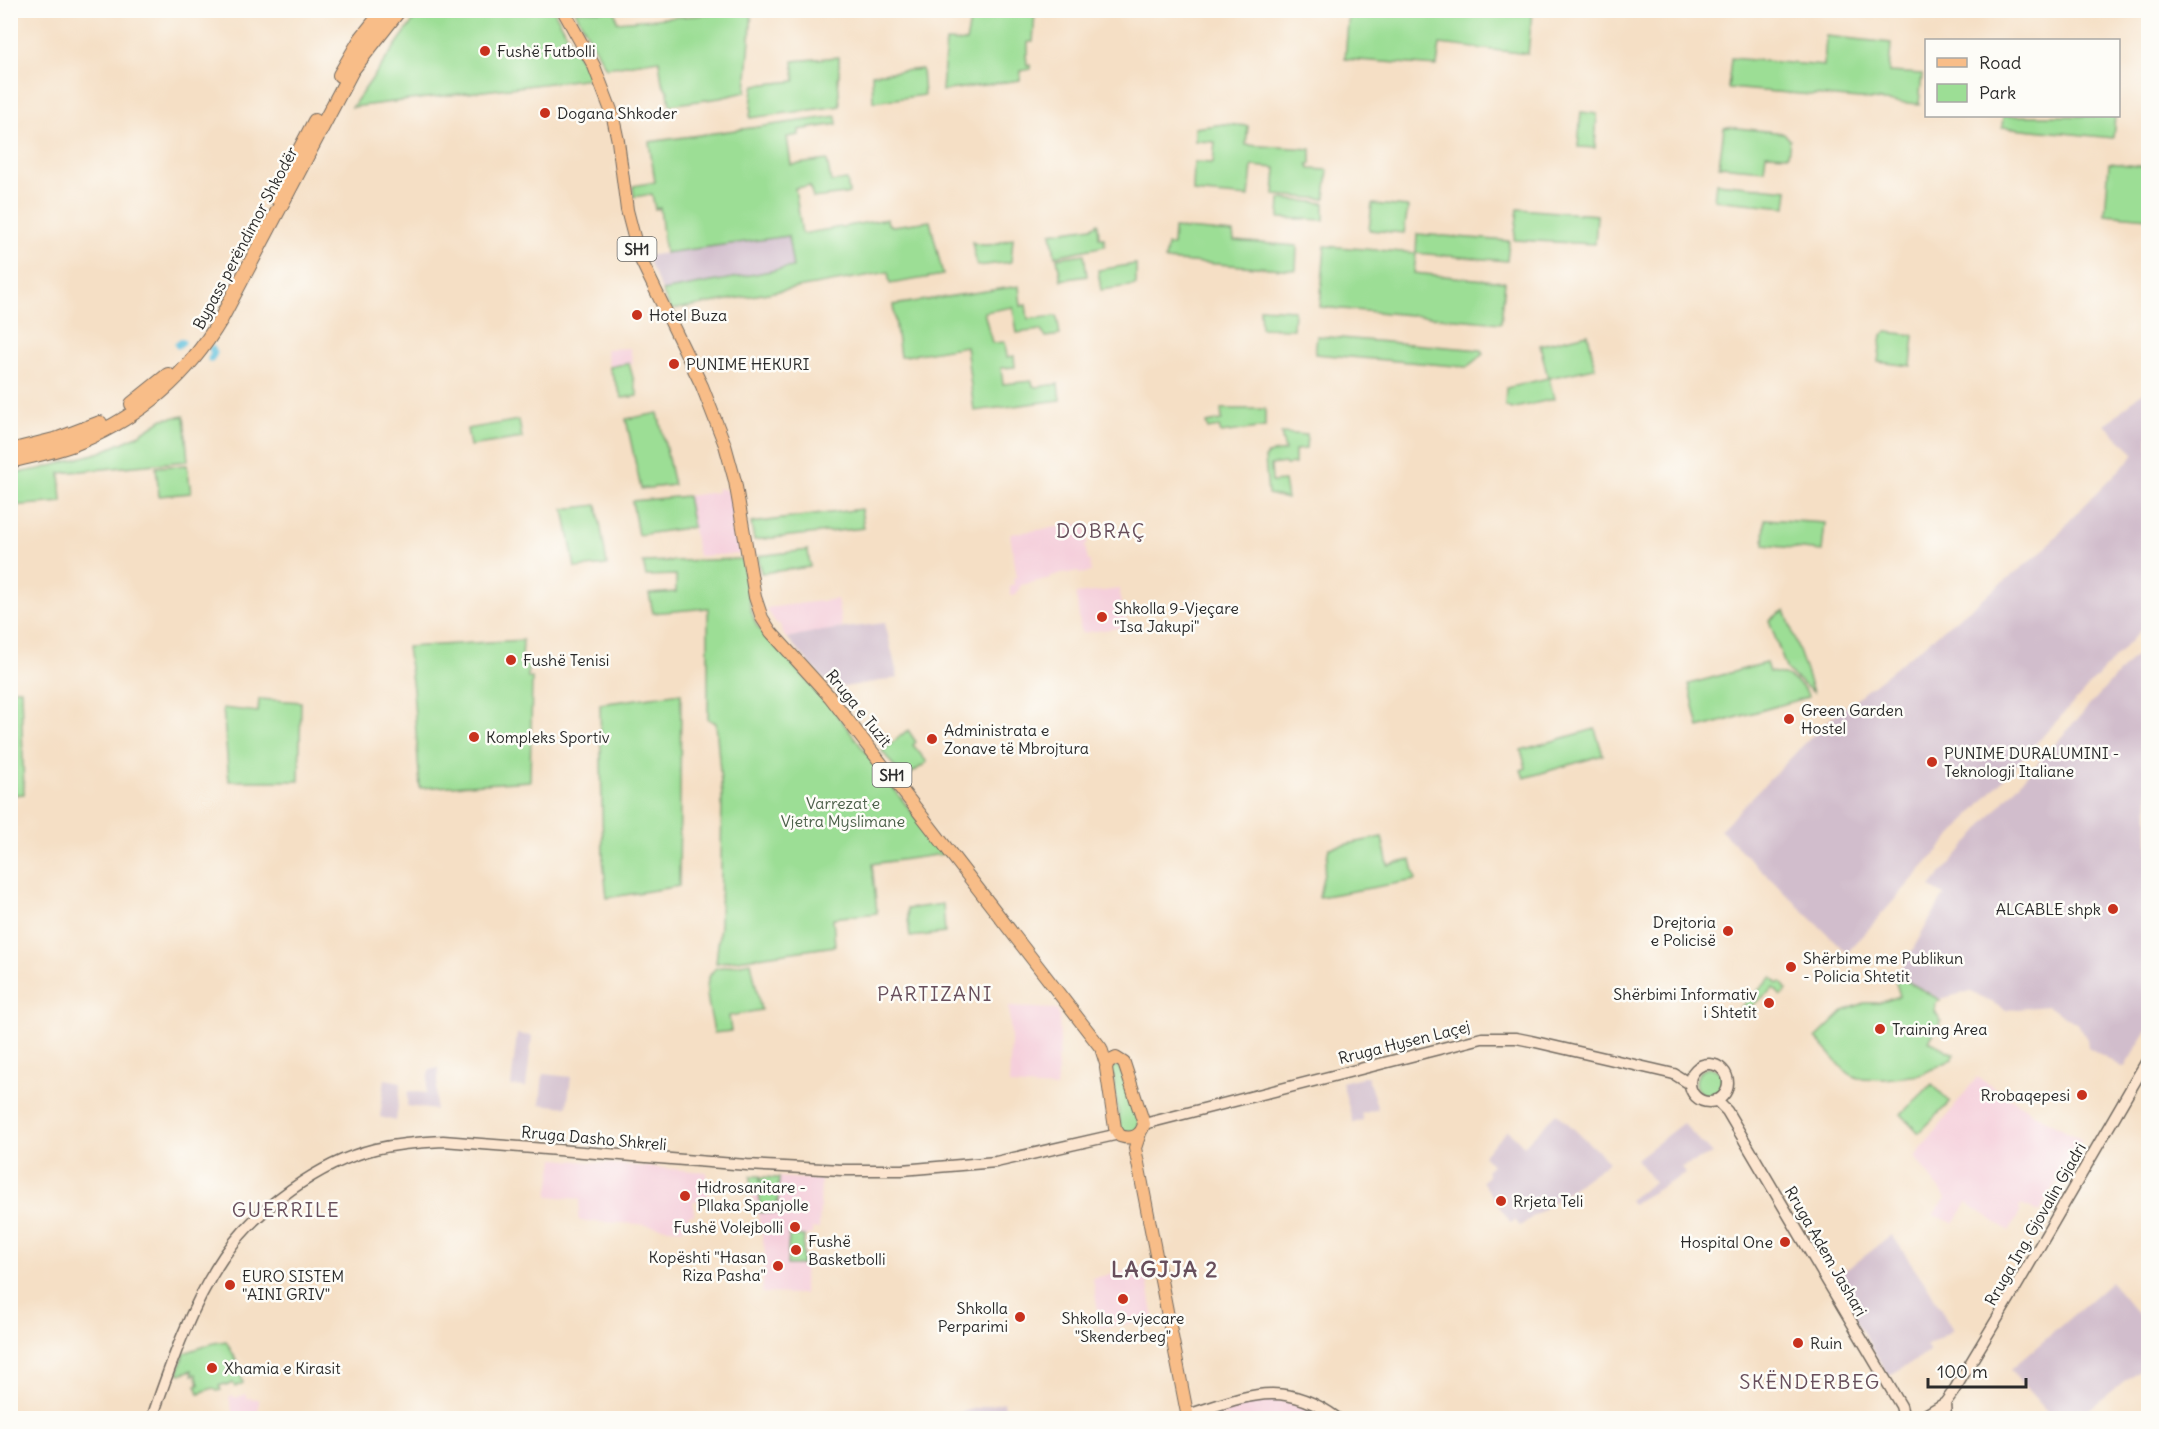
<svg xmlns="http://www.w3.org/2000/svg" width="2159" height="1429" font-family="Delius,sans-serif">
	<style>
		.built { fill: #f5cfdb }
		.industrial { fill: #d1bdcc }
		.green { fill: #9cde95; stroke: #648460; stroke-width: 1.5 }
		.lines { fill: none; stroke-linecap: round; stroke-linejoin: round }
		.canal { stroke: #5dbfdb; stroke-width: 7 }
		.secondary-casing { stroke: #726a61; stroke-width: 13 }
		.primary-casing { stroke: #726a61; stroke-width: 14 }
		.highway-casing { stroke: #726a61; stroke-width: 16 }
		.secondary { stroke: #fce5cf; stroke-width: 10 }
		.primary { stroke: #f8bd88; stroke-width: 12 }
		.highway { stroke: #f8bd88; stroke-width: 14 }
		.poi-dot { fill: #c8321e; stroke: #fdfcf7; stroke-width: 2 }
		.labels { text-anchor: middle; dominant-baseline: central; stroke-width: 5; stroke-linejoin: round; paint-order: stroke }
		.shield { fill: #fdfcf7; stroke: #6a6a68; stroke-width: 1.5 }
		.shield-label { font-size: 15px; font-weight: bold; fill: #2b2b2b }
		.poi-label { font-size: 16px; fill: #2b2b2b; stroke: #fdfcf7; text-anchor: start }
		.street-label { font-size: 16px; fill: #2b2b2b; stroke: #fdfcf7 }
		.park-label { font-size: 16px; fill: #4d614b; stroke: #fdfcf7 }
		.quarter-label { font-size: 20px; letter-spacing: 1.5px; fill: #684f5c; stroke: #fdfcf7 }
		.district-label { font-size: 22px; font-weight: bold; letter-spacing: 1.5px; fill: #684f5c; stroke: #fdfcf7 }
	</style>
	<rect width="100%" height="100%" fill="#fdfcf7"/>
	<filter id="ink" filterUnits="userSpaceOnUse"><feTurbulence type="fractalNoise" baseFrequency=".0167" numOctaves="2"/><feDisplacementMap in="SourceGraphic" scale="12" xChannelSelector="R" yChannelSelector="G"/><feConvolveMatrix kernelMatrix="1 2 1 2 8 2 1 2 1" color-interpolation-filters="sRGB"/></filter>
	<filter id="wash" filterUnits="userSpaceOnUse"><feTurbulence type="fractalNoise" baseFrequency=".008" numOctaves="4" result="noise"/><feDisplacementMap in="SourceGraphic" scale="24" xChannelSelector="R" yChannelSelector="G"/><feGaussianBlur stdDeviation="1.35" result="paint"/><feColorMatrix in="noise" values="0 0 0 0 0 0 0 0 0 0 0 0 0 0 0 0 0 1.4 0 .05"/><feComposite in="paint" operator="in"/></filter>
	<g filter="url(#wash)">
		<rect width="100%" height="100%" fill="#f5dfc5"/>
		<path class="built" d="M630,348L633,363L609,367L606,349Z
			M718,488L728,491L732,500L740,554L698,556L687,496L717,492Z
			M1085,523L1088,544L1085,545L1088,561L1090,560L1091,572L1079,574V571L1051,576V578L1021,585L1016,595L1010,596V586L1014,584L1013,578L1017,577L1010,534Z
			M1120,589L1121,606H1126V627L1081,633L1076,594Z
			M837,599L842,628L785,638L781,626L778,623H776L766,608Z
			M1009,1007L1057,1009L1059,1016L1060,1041L1059,1056H1057L1058,1070L1056,1088L1009,1085L1011,1041Z
			M1977,1077L2037,1115L2082,1140L2039,1212L2021,1205L2019,1210L2021,1211L2009,1231L1967,1203L1954,1223L1933,1215L1946,1198L1915,1157Z
			M554,1159L707,1172L708,1200L693,1201L694,1215H689L688,1221H684L683,1230L638,1224L580,1221L578,1218L580,1199L548,1196Z
			M750,1175L821,1180L819,1229L812,1228V1234L805,1236L804,1294L762,1293L765,1252L758,1215L750,1190Z
			M1145,1267L1154,1320L1100,1328L1093,1278Z
			M246,1394V1398L259,1399L258,1418H234L229,1397L233,1395L235,1398Z
			M1263,1399L1291,1402L1315,1411L1328,1418H1228V1416H1218L1217,1418H1201L1233,1406Z"/>
		<path class="industrial" d="M789,236L793,267L662,291L646,256Z
			M2148,387V622L1970,815L1847,953L1720,830L1825,723L2044,550L2072,518L2135,454L2105,425Z
			M885,623L898,678L844,687L841,686L833,689L787,638L814,632Z
			M2148,644V1029L2124,1068L2088,1047L2087,1039L2078,1024L2047,1006L2006,1010L1971,991L1940,999L1898,975L1944,895L1930,887L1995,811L2123,668Z
			M517,1034L532,1036L526,1087L511,1086Z
			M439,1068L435,1110L407,1106L408,1091L426,1093L429,1070Z
			M543,1074L571,1077L567,1107L540,1104Z
			M1367,1076L1378,1109L1361,1114L1363,1120L1353,1123L1342,1082Z
			M385,1079L401,1082L396,1121L380,1117Z
			M1557,1113L1609,1162L1520,1226L1515,1220L1511,1223L1482,1181L1488,1176L1486,1170L1492,1165L1483,1155L1508,1130L1524,1146Z
			M1683,1123L1712,1154L1681,1167L1685,1174L1632,1204L1629,1200L1654,1182L1636,1159Z
			M1892,1235L1929,1289L1953,1330L1926,1346L1930,1352L1888,1376L1832,1278L1853,1265Z
			M2111,1282L2148,1326V1363L2078,1418H2053L2010,1370Z
			M1004,1402L1007,1418H948L947,1415Z"/>
		<path class="green" d="M452,10L554,11L591,78L352,107L418,14Z
			M575,11H615L617,22L752,11L746,92L720,98L670,105L668,92L662,82L659,60L606,68Z
			M948,11H1035L1033,42H1028V53L1026,54L1027,65H1030L1031,69L1021,71L1020,80L942,91L946,41L966,42L970,21L947,20Z
			M1349,11H1532L1528,54L1440,44L1437,66L1345,59Z
			M1826,36L1891,43L1889,72L1922,74L1919,104L1728,88L1731,58L1824,66Z
			M839,57V77L838,78L840,106L750,118L753,88L755,85L795,81L793,61Z
			M922,69L924,95L873,102L872,74Z
			M1581,112L1597,114L1595,148L1578,147Z
			M836,116L837,124L799,130V135L787,137L791,165L827,160L831,182L847,180L849,193L845,194L813,198L810,186L795,188L802,234L887,219L888,224L892,226L930,221L943,275L890,284L888,272L671,310L662,291L793,267L788,236L665,253L660,208L655,209L652,194L634,197L633,186L655,182L649,142Z
			M2003,116H2115L2113,138L2002,127Z
			M1224,124L1248,126L1246,145L1311,149V164H1308L1309,169L1328,170L1325,199L1274,195L1276,168L1252,166L1249,197L1193,192L1194,162L1213,163L1215,142L1195,141V128Z
			M1728,127L1784,133L1790,140L1788,155L1766,154L1764,170L1719,166L1724,128Z
			M2109,163L2148,167V218L2105,214Z
			M1716,183L1788,190L1786,207L1714,200Z
			M1280,199L1324,203V220L1279,218Z
			M1372,204L1408,207L1404,233L1369,230Z
			M1518,209L1597,215L1595,244L1514,240Z
			M1098,223L1099,238H1104L1105,246L1055,256L1051,233L1092,227Z
			M1174,228L1233,233L1234,241L1297,246L1296,270L1165,260L1167,245H1173Z
			M1417,234L1509,241L1507,261L1416,253L1414,273L1505,282L1501,323L1320,307L1325,246L1416,253Z
			M1013,238L1011,262L977,266L972,242C984,249 1001,243 1013,238Z
			M1084,254L1087,276L1061,280L1057,258Z
			M1136,264V285L1101,290L1098,270Z
			M1019,286L1021,306L1026,305L1028,319L1057,316L1060,335L1046,337L1040,330L1017,333L1013,307L984,312L992,343L1005,342L1007,357L1014,356L1015,367L1001,368L1003,384L1032,381L1033,386L1036,387L1058,384L1060,400L974,411L966,346L900,357L893,305Z
			M1260,308L1294,310L1293,329L1261,328Z
			M1886,332L1914,335L1911,366L1878,362L1882,335Z
			M1588,334L1595,368L1549,378L1554,399L1511,409L1505,406L1506,388L1548,378L1540,345Z
			M1317,336L1481,350L1483,354L1467,367L1315,354Z
			M629,363L638,396L622,398L609,367Z
			M1221,409H1265V427L1221,433L1219,427L1208,429L1206,423L1222,420Z
			M658,413L674,485L641,489L626,419Z
			M184,416L188,461L60,473L62,502L11,506V474L40,469L101,452L135,437L163,419Z
			M519,420L522,438L470,446L467,429Z
			M1281,433L1307,435L1306,449L1295,450V464L1286,465L1285,463L1271,465L1272,482L1284,481L1287,499L1268,494L1265,458L1267,457V454L1285,451Z
			M187,465L191,493L159,496L156,467Z
			M687,496L693,527L638,535L632,501Z
			M597,505L607,565L575,568L564,509Z
			M861,509L864,528L754,540L751,523Z
			M1765,519L1825,523L1822,551L1764,545Z
			M808,550L810,567L761,573L758,556Z
			M742,559L751,611L757,626L828,703L944,854L872,864L877,913L833,918L835,946L716,963L720,925L722,796L716,723L708,719V608L653,613L649,594L676,592V575L646,576L643,562Z
			M1785,610L1813,692L1787,671L1769,620Z
			M523,640L522,661H528V678H532L530,781L420,788L413,689L407,647Z
			M1766,663L1769,672C1785,673 1802,682 1809,697L1699,728L1689,684Z
			M11,689H21L24,794L11,795Z
			M681,693L679,886L607,898L603,859L600,704Z
			M259,699L301,702L299,781H229L223,708L258,712Z
			M1595,729L1603,755L1524,778L1521,770L1526,768L1521,750Z
			M908,730L916,742L913,745L927,762L904,779L882,751Z
			M1382,837L1388,865L1411,860L1416,880L1319,897L1329,848Z
			M943,904L945,933L910,937L907,909Z
			M751,962L761,1010L729,1016L731,1031L714,1033C712,1013 698,982 716,968Z
			M1893,973L1940,1000L1936,1003L1935,1011L1941,1021L1929,1041L1954,1054L1953,1059L1920,1075L1884,1079L1858,1078L1847,1073L1816,1038L1844,1011L1851,1008L1865,1003H1879L1900,996Z
			M1772,977L1778,984L1781,982L1787,990L1781,996L1774,988L1745,1011L1741,1007Z
			M1115,1066H1119L1140,1123L1137,1132L1121,1131L1112,1068Z
			M1696 1082a14 14 0 1 1 28 0a14 14 0 1 1-28 0Z
			M1932,1084L1950,1102L1919,1133L1901,1114Z
			M751,1176H760V1184L761,1177L779,1178L777,1213L759,1212L760,1193H751Z
			M789,1235L804,1236L802,1265H787Z
			M226,1341L238,1363L243,1383L235,1387L233,1383L226,1386L225,1384L219,1386L221,1390L217,1391L213,1388L199,1393L196,1385L199,1384L196,1374L193,1375L192,1370L180,1374L178,1373L184,1353L214,1343Z"/>
		<g class="lines">
			<path class="canal" d="M178,345L182,342
				M211,359L214,353L212,349"/>
		</g>
	</g>
	<g filter="url(#ink)">
		<g class="lines">
			<g class="secondary-casing">
				<path id="secondary" d="M1690 1083a19 19 0 1 1 38 0a19 19 0 1 1-38 0Z
					M1716,1100L1727,1111L1901,1406L1904,1418
					M1144,1124L1482,1038H1516L1531,1041L1674,1074L1690,1084
					M1945,1403L1946,1418
					M1187,1415C1245,1397 1282,1377 1337,1418
					M1925,1415L1945,1403L1953,1392L2009,1299L2148,1059
					M152,1418C171,1363 191,1305 224,1256C257,1208 319,1163 375,1149C397,1144 420,1142 443,1141L747,1165L842,1170H902L996,1162L1119,1134
					M1916,1418L1925,1415L1938,1418"/>
			</g>
			<g class="primary-casing">
				<path id="primary" d="M563,10L594,66L612,113L618,141L627,210L639,256L702,386L725,445L735,481L755,597L762,618L771,632L830,697L1101,1048L1106,1064
					M1116,1058L1124,1063L1144,1124C1141,1136 1132,1140 1120,1136L1115,1128L1106,1068L1108,1062Z
					M1140,1133L1135,1148L1188,1418"/>
			</g>
			<g class="highway-casing">
				<path id="highway" d="M340,75L361,39L384,10
					M275,197L315,121
					M132,404L168,375
					M10,451L58,439L100,423
					M10,461C34,455 59,451 81,441C141,416 188,375 221,319L352,70L399,10"/>
			</g>
			<use href="#secondary" class="secondary"/>
			<use href="#primary" class="primary"/>
			<use href="#highway" class="highway"/>
		</g>
	</g>
	<g class="poi-dot">
		<circle cx="485" cy="51" r="6"/>
		<circle cx="545" cy="113" r="6"/>
		<circle cx="637" cy="315" r="6"/>
		<circle cx="674" cy="364" r="6"/>
		<circle cx="1102" cy="617" r="6"/>
		<circle cx="511" cy="660" r="6"/>
		<circle cx="1789" cy="719" r="6"/>
		<circle cx="474" cy="737" r="6"/>
		<circle cx="932" cy="739" r="6"/>
		<circle cx="1932" cy="762" r="6"/>
		<circle cx="2113" cy="909" r="6"/>
		<circle cx="1728" cy="931" r="6"/>
		<circle cx="1791" cy="967" r="6"/>
		<circle cx="1769" cy="1003" r="6"/>
		<circle cx="1880" cy="1029" r="6"/>
		<circle cx="2082" cy="1095" r="6"/>
		<circle cx="685" cy="1196" r="6"/>
		<circle cx="1501" cy="1201" r="6"/>
		<circle cx="795" cy="1227" r="6"/>
		<circle cx="1785" cy="1242" r="6"/>
		<circle cx="796" cy="1250" r="6"/>
		<circle cx="778" cy="1266" r="6"/>
		<circle cx="230" cy="1285" r="6"/>
		<circle cx="1123" cy="1299" r="6"/>
		<circle cx="1020" cy="1317" r="6"/>
		<circle cx="1798" cy="1343" r="6"/>
		<circle cx="212" cy="1368" r="6"/>
	</g>
	<g class="labels">
		<g class="shield">
			<rect x="617.5" y="237" width="39" height="24" rx="4.5"/>
			<rect x="872.5" y="763" width="39" height="24" rx="4.5"/>
		</g>
		<g class="shield-label">
			<text x="637" y="249">SH1</text>
			<text x="892" y="775">SH1</text>
		</g>
		<g class="poi-label">
			<text x="497" y="51">Fushë Futbolli</text>
			<text x="557" y="113">Dogana Shkoder</text>
			<text x="649" y="315">Hotel Buza</text>
			<text x="686" y="364">PUNIME HEKURI</text>
			<text x="1114" y="608">Shkolla 9-Vjeçare<tspan x="1114" dy="18">"Isa Jakupi"</tspan></text>
			<text x="523" y="660">Fushë Tenisi</text>
			<text x="1801" y="710">Green Garden<tspan x="1801" dy="18">Hostel</tspan></text>
			<text x="944" y="730">Administrata e<tspan x="944" dy="18">Zonave të Mbrojtura</tspan></text>
			<text x="486" y="737">Kompleks Sportiv</text>
			<text x="1944" y="753">PUNIME DURALUMINI -<tspan x="1944" dy="18">Teknologji Italiane</tspan></text>
			<text x="2101" y="909" text-anchor="end">ALCABLE shpk</text>
			<text x="1716" y="922" text-anchor="end">Drejtoria<tspan x="1716" dy="18">e Policisë</tspan></text>
			<text x="1803" y="958">Shërbime me Publikun<tspan x="1803" dy="18">- Policia Shtetit</tspan></text>
			<text x="1757" y="994" text-anchor="end">Shërbimi Informativ<tspan x="1757" dy="18">i Shtetit</tspan></text>
			<text x="1892" y="1029">Training Area</text>
			<text x="2070" y="1095" text-anchor="end">Rrobaqepesi</text>
			<text x="697" y="1187">Hidrosanitare -<tspan x="697" dy="18">Pllaka Spanjolle</tspan></text>
			<text x="1513" y="1201">Rrjeta Teli</text>
			<text x="783" y="1227" text-anchor="end">Fushë Volejbolli</text>
			<text x="808" y="1241">Fushë<tspan x="808" dy="18">Basketbolli</tspan></text>
			<text x="1773" y="1242" text-anchor="end">Hospital One</text>
			<text x="766" y="1257" text-anchor="end">Kopështi "Hasan<tspan x="766" dy="18">Riza Pasha"</tspan></text>
			<text x="242" y="1276">EURO SISTEM<tspan x="242" dy="18">"AINI GRIV"</tspan></text>
			<text x="1008" y="1308" text-anchor="end">Shkolla<tspan x="1008" dy="18">Perparimi</tspan></text>
			<text x="1123" y="1318" text-anchor="middle">Shkolla 9-vjecare<tspan x="1123" dy="18">"Skenderbeg"</tspan></text>
			<text x="1810" y="1343">Ruin</text>
			<text x="224" y="1368">Xhamia e Kirasit</text>
		</g>
		<g class="street-label">
			<text transform="translate(245 238) rotate(-62)">Bypass perëndimor Shkodër</text>
			<text transform="translate(859 708) rotate(51)">Rruga e Tuzit</text>
			<text transform="translate(1404 1042) rotate(-14)">Rruga Hysen Laçej</text>
			<text transform="translate(594 1138) rotate(5)">Rruga Dasho Shkreli</text>
			<text transform="translate(2035 1224) rotate(-60)">Rruga Ing. Gjovalin Gjadri</text>
			<text transform="translate(1826 1251) rotate(60)">Rruga Adem Jashari</text>
		</g>
		<g class="park-label">
			<text x="843" y="803">Varrezat e<tspan x="843" dy="18">Vjetra Myslimane</tspan></text>
		</g>
		<g class="quarter-label">
			<text x="1101" y="530">DOBRAÇ</text>
			<text x="935" y="993">PARTIZANI</text>
			<text x="286" y="1209">GUERRILE</text>
			<text x="1810" y="1381">SKËNDERBEG</text>
		</g>
		<g class="district-label">
			<text x="1165" y="1269">LAGJJA 2</text>
		</g>
	</g>
	<rect width="2159" height="1429" fill="none" stroke="#fdfcf7" stroke-width="36"/>
	<rect x="1925" y="39" width="195" height="78" fill="#fdfcf7" stroke="#a9a8a5" stroke-width="1.5"/>
	<rect x="1937" y="58" width="30" height="9" fill="#f8bd88" stroke="#a9a8a5" stroke-width="1.5"/>
	<text x="1979" y="69" font-size="18" fill="#2b2b2b">Road</text>
	<rect x="1937" y="84" width="30" height="18" fill="#9cde95" stroke="#a9a8a5" stroke-width="1.5"/>
	<text x="1979" y="99" font-size="18" fill="#2b2b2b">Park</text>
	<path d="M1928 1378v9h98v-9" fill="none" stroke="#2b2b2b" stroke-width="3"/>
	<text x="1937" y="1378" font-size="18" fill="#2b2b2b" stroke="#fdfcf7" stroke-width="4.5" paint-order="stroke">100 m</text>
</svg>
